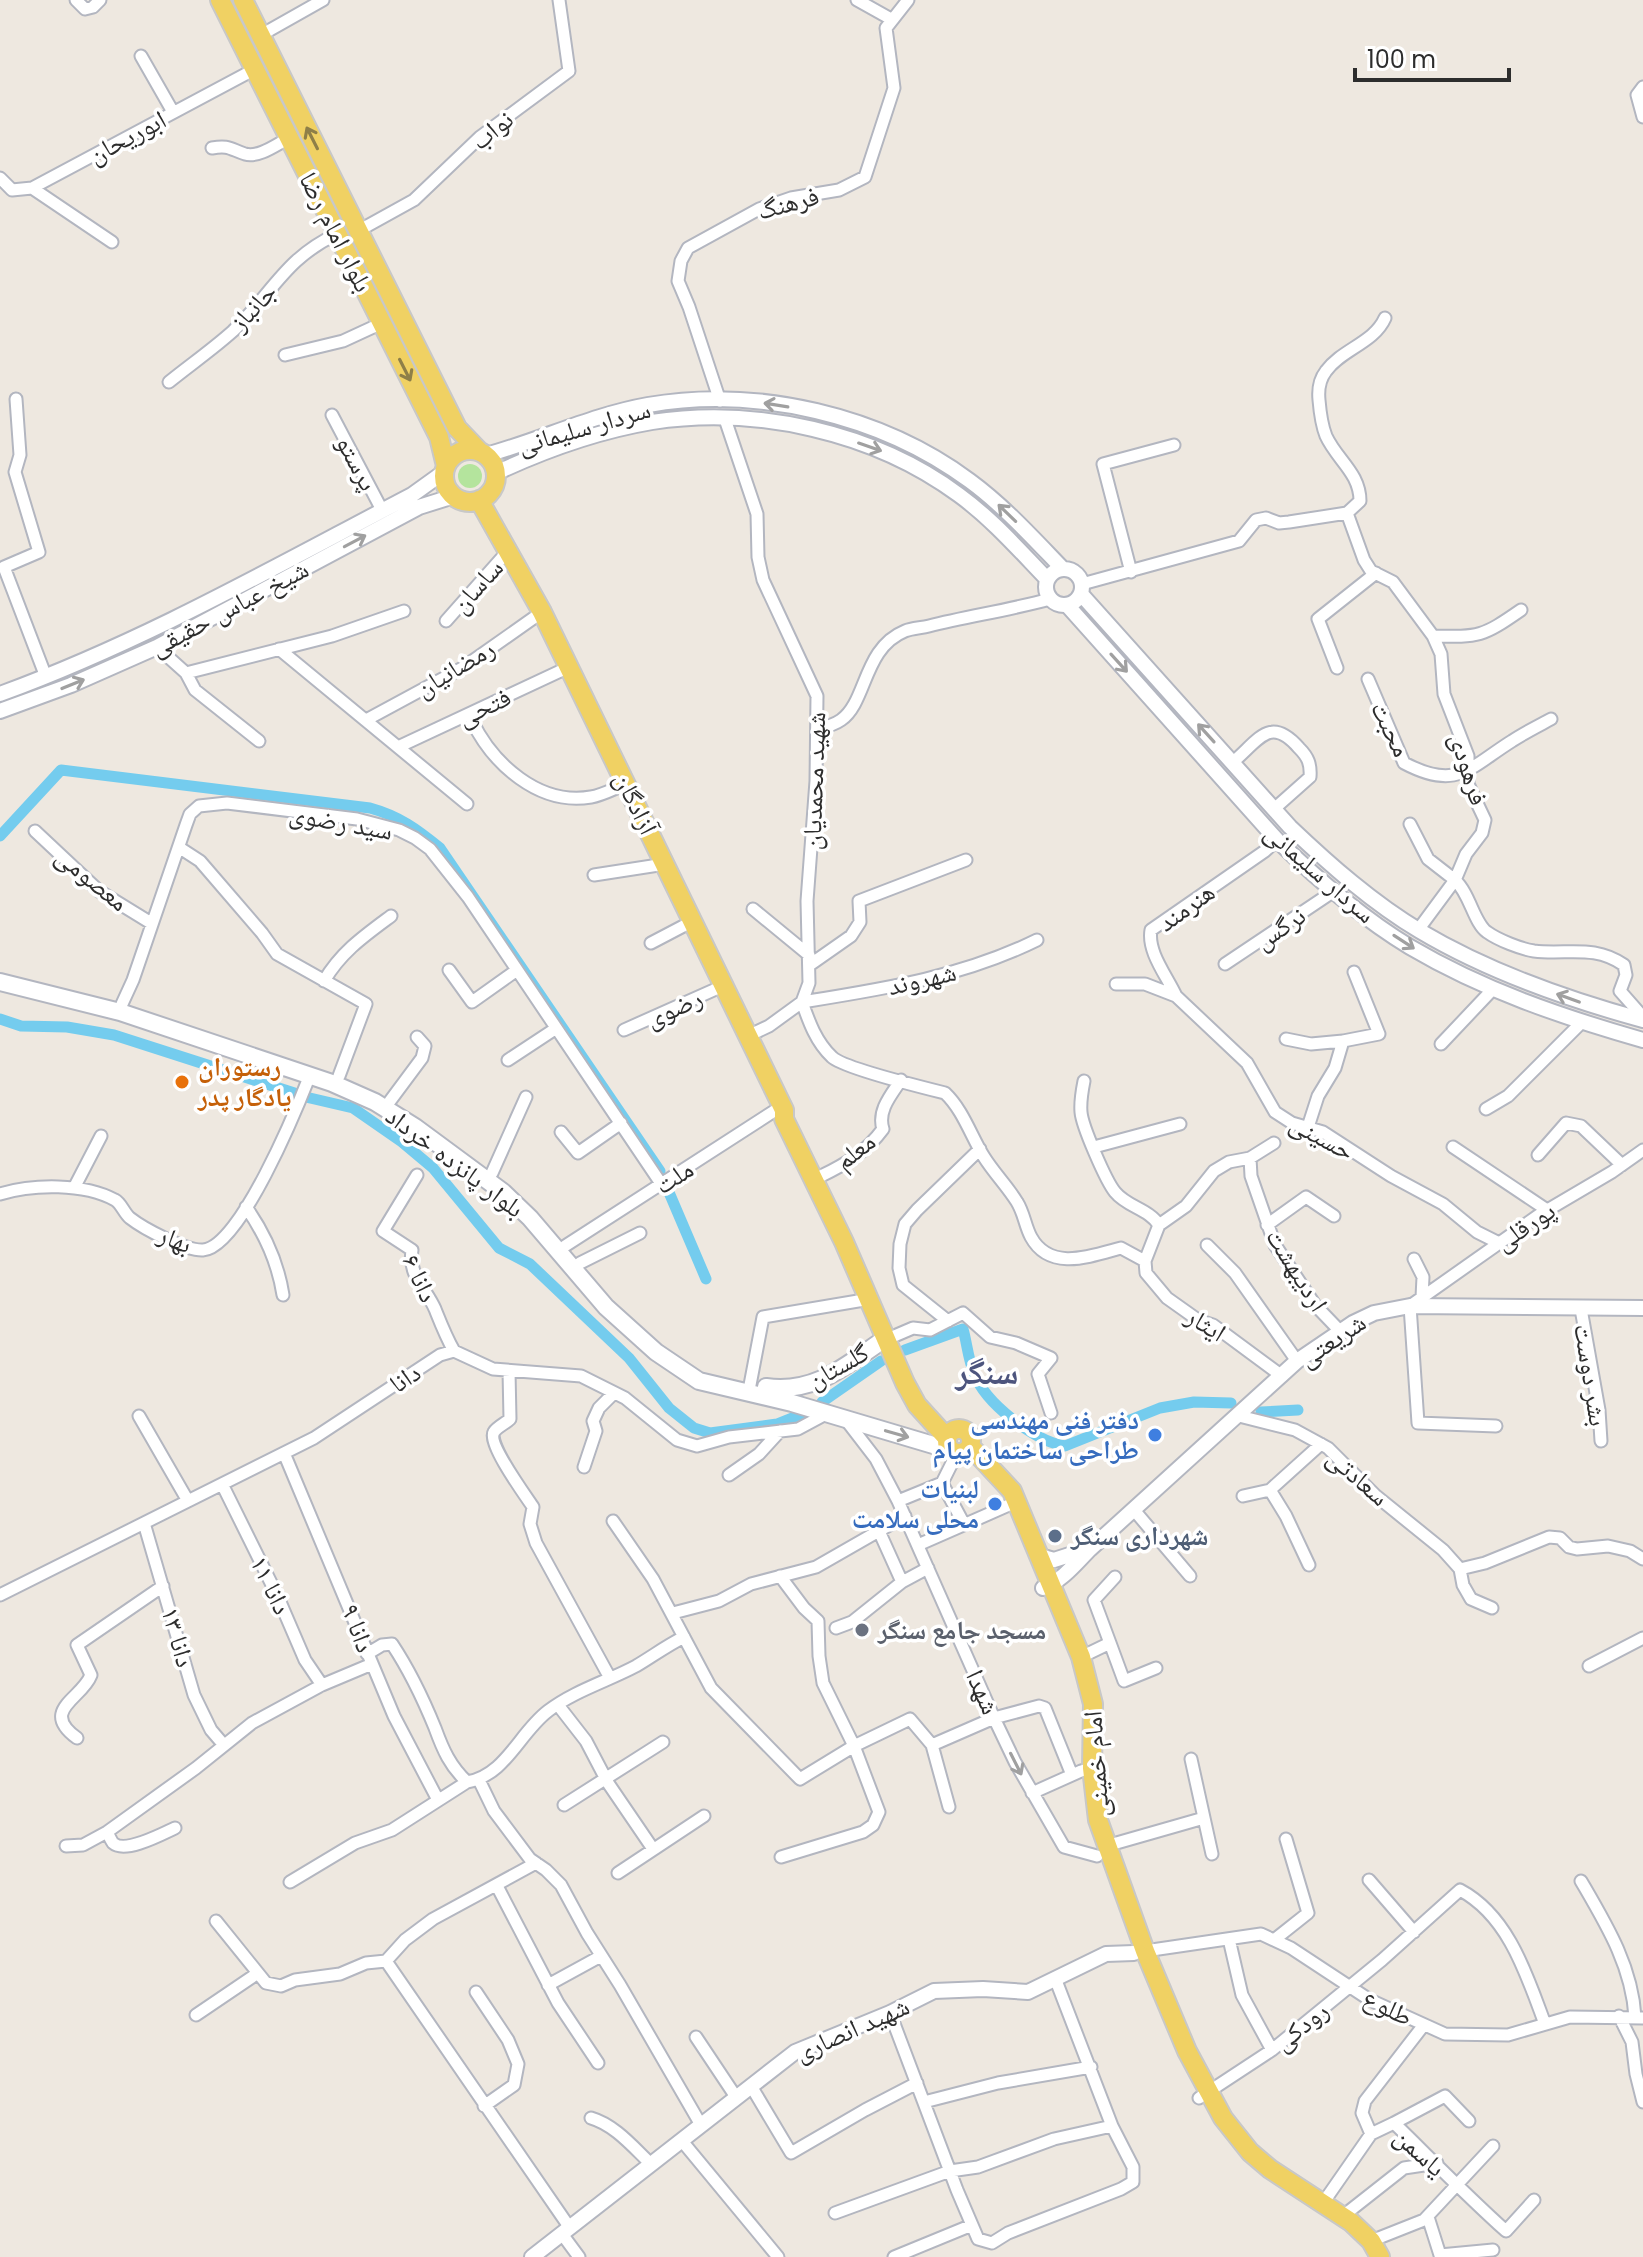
<svg xmlns="http://www.w3.org/2000/svg" width="1643" height="2257" font-family="Poppins,'Noto Naskh Arabic',sans-serif">
	<style>
		.green { fill: #b4e49d }
		.lines { fill: none; stroke-linecap: round; stroke-linejoin: round }
		.canal { stroke: #74ccee; stroke-width: 11 }
		.minor-casing { stroke: #b3b6c0; stroke-width: 15 }
		.tertiary-casing { stroke: #b3b6c0; stroke-width: 18 }
		.secondary-casing { stroke: #b3b6c0; stroke-width: 20 }
		.primary-casing { stroke: #c8c8c8; stroke-width: 22 }
		.minor { stroke: #fff; stroke-width: 11 }
		.tertiary { stroke: #fff; stroke-width: 14 }
		.secondary { stroke: #fff; stroke-width: 16 }
		.primary { stroke: #f0d163; stroke-width: 18 }
		.oneway { stroke: #8e7f48 }
		.oneway2 { stroke: #a0a0a0 }
		.food-dot { fill: #e8710a; stroke: #fff; stroke-width: 3 }
		.shop-dot { fill: #3f7fe0; stroke: #fff; stroke-width: 3 }
		.service-dot { fill: #5c6f8a; stroke: #fff; stroke-width: 3 }
		.worship-dot { fill: #6b7280; stroke: #fff; stroke-width: 3 }
		.labels { text-anchor: middle; dominant-baseline: central; stroke-width: 7; stroke-linejoin: round; paint-order: stroke }
		.street-label { font-size: 26px; fill: #2d2d2d; stroke: #fff }
		.food-label { font-size: 26px; font-weight: bold; fill: #c56008; stroke: #fff; text-anchor: start }
		.shop-label { font-size: 26px; font-weight: bold; fill: #366cbe; stroke: #fff; text-anchor: end }
		.service-label { font-size: 26px; font-weight: bold; fill: #4e5e75; stroke: #fff; text-anchor: start }
		.worship-label { font-size: 26px; font-weight: bold; fill: #5b616d; stroke: #fff; text-anchor: start }
		.district-label { font-size: 34px; font-weight: bold; fill: #4d557e; stroke: #fff }
	</style>
	<rect width="100%" height="100%" fill="#eee8e0"/>
	<path class="green" d="M458 476a12 12 0 1 1 24 0a12 12 0 1 1-24 0Z"/>
	<g class="lines">
		<path class="canal" d="M0,836L61,770L370,808C399,816 417,829 440,848L660,1171
			M0,1019L21,1026L67,1027L114,1035L310,1098L353,1108L402,1142L433,1168L499,1248L530,1264L629,1358L669,1408L694,1428L710,1433L777,1424L802,1414
			M668,1190L706,1279
			M905,1350L963,1329C967,1343 968,1359 974,1373C985,1403 1034,1441 1065,1446L1160,1408L1194,1402L1231,1403
			M822,1402L881,1361
			M1261,1412L1298,1410"/>
		<g class="minor-casing">
			<path id="minor" d="M76,0L85,9L93,7L100,0
				M857,0L891,19
				M261,35L323,0
				M141,56L173,112
				M1643,87L1637,95L1643,117
				M212,148C229,145 230,149 245,154C259,158 277,144 289,138
				M0,178L12,190L32,188L255,69
				M32,188L112,242
				M358,231L414,200L480,137L569,71L559,0
				M285,355L343,341L382,323
				M169,382C190,365 213,349 233,331C272,294 285,258 337,234
				M16,399L20,455L15,472L39,552L4,567L46,677
				M720,401L689,307L678,281L681,261L688,248L759,209L791,198L839,190L865,177L894,88L886,28L908,0
				M332,415L382,510
				M725,419L757,514L758,557L763,580L817,696L816,781L807,901L809,983L802,1002L769,1026L750,1035
				M1347,513L1364,560L1371,571L1393,582L1433,636L1441,654L1444,694L1468,756V784L1485,820L1482,833L1466,854L1455,880C1470,894 1474,923 1487,932C1498,940 1521,949 1534,951C1567,955 1594,944 1624,965L1626,975L1620,991L1643,1017
				M1131,572L1103,464L1174,445
				M1082,584L1239,541L1256,520L1266,518L1279,523L1289,522L1347,513L1360,501C1360,473 1337,460 1326,436C1322,426 1320,412 1319,400C1318,390 1319,380 1326,371C1342,349 1374,343 1385,318
				M446,621L508,551
				M1433,636C1480,637 1482,637 1521,610
				M157,647L186,673L195,690L259,741
				M279,649L467,804
				M1337,668L1318,619L1376,573
				M186,673L332,636L404,611
				M1368,679L1404,763C1457,791 1469,768 1512,741C1524,733 1538,726 1551,719
				M366,720L464,667L542,612
				M472,721C493,764 539,806 591,797C603,795 615,788 626,784
				M818,729C826,727 834,725 841,720C867,702 863,648 905,631C912,628 921,628 929,626C969,616 1010,610 1050,599
				M398,747L569,667
				M1233,762C1259,740 1270,715 1299,748C1308,757 1311,764 1310,777L1274,809
				M1410,824L1428,859L1455,880L1418,930
				M35,831L99,891L151,923
				M180,848L200,861L262,933L277,954L366,1004L339,1076
				M594,875L665,864
				M753,909L809,955
				M1037,940C962,977 883,989 802,1002C809,1022 816,1042 832,1057C843,1068 925,1088 945,1093C963,1110 971,1136 984,1157C994,1173 1008,1187 1017,1202C1024,1213 1025,1226 1031,1237C1050,1272 1091,1256 1121,1248L1145,1261
				M651,943L693,921
				M811,964L851,936L860,922L859,901L966,860
				M1225,964L1334,891
				M449,970L472,1002L517,970
				M324,981C341,952 364,936 391,916
				M1116,984H1145L1176,996L1247,1063L1275,1112L1292,1123L1323,1132L1391,1176L1443,1204L1477,1232L1499,1243
				M1176,996C1167,976 1147,952 1151,930L1265,851L1277,840
				M122,1004L133,980L186,825L190,814L199,806L227,803L357,819L399,830L415,838L430,849L468,897L662,1185
				M624,1030L725,985
				M1286,1039L1311,1044L1343,1041
				M1441,1044L1493,989
				M508,1060L555,1029
				M1084,1081C1082,1091 1080,1101 1081,1112C1082,1126 1106,1181 1115,1192C1127,1207 1149,1209 1159,1225L1145,1261
				M390,1101L422,1058L425,1046L417,1037
				M1486,1109L1508,1096L1582,1022
				M1308,1127L1318,1096L1335,1068L1343,1041L1379,1034L1354,972
				M561,1132L578,1153L621,1123
				M1094,1147L1180,1124
				M1453,1147L1547,1210
				M1538,1155L1566,1123L1581,1126L1622,1165
				M1250,1158L1251,1176L1275,1245L1315,1305L1340,1331
				M492,1173L526,1097
				M417,1175L383,1231L412,1250C408,1276 426,1288 435,1309C441,1324 446,1337 454,1351
				M821,1176C846,1164 866,1152 883,1129C877,1111 891,1095 901,1080
				M74,1188L101,1136
				M0,1194C33,1184 84,1183 115,1200C121,1203 124,1213 130,1218C144,1229 186,1251 203,1250C240,1248 297,1108 310,1075
				M246,1207C265,1234 278,1263 283,1295
				M1159,1225L1186,1206L1214,1171L1229,1162L1250,1158L1274,1143
				M1267,1225L1306,1197L1334,1216
				M1207,1245L1235,1273L1297,1361
				M565,1246L782,1106
				M1414,1259L1423,1277L1422,1297
				M1145,1261L1146,1273L1167,1298L1198,1320L1213,1325L1282,1376
				M580,1263L640,1233
				M1581,1309L1599,1410L1601,1441
				M948,1321L903,1285L899,1268L900,1244L905,1224L917,1210L980,1149
				M892,1337L913,1328L930,1330L963,1313L990,1337L1016,1343L1051,1358L1038,1374L1051,1413
				M509,1371L510,1419C506,1423 497,1427 494,1432C487,1443 525,1495 533,1507L530,1524L536,1543L610,1678
				M750,1385L763,1317L870,1299
				M139,1416L188,1501
				M1239,1416L1295,1430L1328,1448L1375,1495L1443,1550L1460,1569L1463,1585L1471,1599L1492,1608
				M846,1420L876,1459L898,1501L994,1718L1015,1762L1064,1847L1097,1856
				M1496,1426L1418,1423L1410,1306L1539,1215L1612,1172L1643,1150
				M284,1453L394,1716L438,1800
				M957,1453L942,1483L964,1524
				M584,1467L596,1431L593,1421L599,1408L614,1393
				M729,1475L759,1454L780,1431
				M222,1484L277,1595L305,1660L322,1685
				M1270,1490L1286,1516L1309,1565
				M1243,1496L1270,1490L1321,1444
				M898,1501L942,1483
				M1134,1510L1190,1576
				M613,1521L653,1579L711,1688L800,1779L854,1746L910,1719L932,1745L949,1807
				M144,1523L194,1695L211,1730L223,1744
				M879,1531L902,1582
				M918,1545L1009,1505
				M1460,1569L1485,1563L1549,1537L1560,1538L1569,1547L1577,1549L1608,1546L1630,1551L1643,1559
				M780,1576L804,1608L818,1621L819,1656L823,1683L854,1746L879,1812L873,1825L863,1832L781,1857
				M0,1595L314,1438L440,1355L454,1351L493,1369L581,1376L625,1398L677,1440L697,1446L729,1437L798,1429L826,1414
				M673,1613L719,1601L751,1584L816,1567L905,1516
				M836,1628L852,1622L902,1582L928,1568
				M1110,1643L1124,1681L1156,1668
				M367,1654L382,1645L392,1644C408,1668 424,1701 435,1728C443,1750 450,1766 467,1782
				M1081,1657L1110,1643L1094,1600L1115,1577
				M1589,1666L1643,1638
				M558,1705L586,1741L608,1783L653,1849
				M77,1738C39,1710 82,1699 91,1675L77,1645L163,1586
				M932,1745L994,1718L1039,1706L1045,1708L1072,1775
				M1191,1759L1212,1854
				M479,1780L494,1811L530,1859L546,1870L561,1885L587,1933L620,1985L701,2125
				M1032,1793L1081,1771L1092,1768
				M564,1805L663,1742
				M107,1832C108,1834 112,1842 113,1843C125,1854 162,1834 175,1828
				M66,1846L83,1845L107,1832L196,1768L252,1723L322,1685L372,1664
				M1106,1846L1204,1818
				M618,1873L704,1816
				M1369,1880L1414,1932
				M1581,1881C1606,1924 1632,1966 1635,2017
				M290,1882L355,1843L392,1830L467,1782C506,1775 519,1733 548,1711C574,1691 608,1681 636,1666C653,1656 666,1646 684,1637
				M497,1886L558,2003L598,2063
				M216,1921L266,1983L281,1986L295,1980L340,1974L366,1963L386,1961L405,1940L433,1919L536,1863
				M1229,1939L1242,1995L1272,2050
				M1274,1940L1308,1913L1286,1839
				M1145,1951L1261,1934L1291,1948L1370,2000L1445,2034L1508,2035L1570,2017L1643,2018
				M386,1961L570,2228
				M548,1985L601,1956
				M476,1992L508,2040L518,2064L514,2085L484,2106
				M890,2013L957,2190L978,2239L992,2243L1008,2233L1121,2189L1133,2182V2167L1112,2126L1055,1978
				M196,2015L258,1973
				M1619,2016L1632,2042L1636,2074L1643,2102
				M696,2037L736,2097
				M751,2086L791,2153L865,2110L917,2083
				M1199,2098L1272,2050L1382,1960L1460,1890C1509,1916 1527,1976 1545,2024
				M924,2102L998,2083L1091,2067
				M591,2118C615,2125 633,2147 651,2164
				M1394,2123L1445,2096L1469,2121
				M1371,2134L1362,2113L1365,2101L1423,2026
				M682,2141L778,2257
				M1323,2203L1371,2134L1394,2123C1431,2159 1467,2196 1506,2231L1534,2200
				M835,2213L950,2171L978,2167L1054,2139L1112,2126
				M1343,2216L1404,2168L1437,2163
				M1428,2217L1440,2255L1493,2250
				M562,2234L579,2257
				M1371,2241L1424,2220L1493,2146
				M894,2257L972,2225"/>
		</g>
		<g class="tertiary-casing">
			<path id="tertiary" d="M486,455C541,440 592,415 648,405C757,386 881,415 970,481C1004,506 1033,538 1062,568
				M496,473C545,450 599,431 652,422C756,406 874,432 959,495C992,519 1019,550 1047,579
				M1046 587a18 18 0 1 1 36 0a18 18 0 1 1-36 0Z
				M1081,594L1290,827C1330,865 1373,903 1420,931C1489,972 1566,999 1643,1020
				M1067,605L1277,840C1317,879 1362,918 1410,947C1483,990 1562,1017 1643,1040
				M0,694C145,641 276,566 412,495L444,472
				M0,711L71,685L157,647L419,507L454,496
				M1040,1556L1054,1560L1085,1550
				M1043,1588C1062,1581 1076,1563 1090,1549L1297,1361L1353,1323L1374,1313L1410,1306L1643,1308
				M532,2257L795,2052L890,2013L934,1991L983,1989L1028,1992L1106,1954L1134,1953"/>
		</g>
		<g class="secondary-casing">
			<path id="secondary" d="M0,982L120,1012L332,1083L375,1102L415,1127L503,1192L530,1218L606,1307L656,1352L699,1381L792,1403L950,1450
				M766,1387C816,1394 846,1365 886,1338"/>
		</g>
		<g class="primary-casing">
			<path id="primary" d="M220,0L439,437L446,466
				M243,0L457,428L480,452
				M444 476a26 26 0 1 1 52 0a26 26 0 1 1-52 0Z
				M479,500L542,612L784,1110V1119L844,1242L905,1383L917,1405L947,1438
				M947 1441a12 12 0 1 1 24 0a12 12 0 1 1-24 0Z
				M970,1446L1012,1491L1081,1657L1093,1704L1092,1768L1098,1820L1145,1951L1187,2051L1223,2118L1250,2152L1270,2169L1351,2222L1371,2241L1380,2257"/>
		</g>
		<use href="#minor" class="minor"/>
		<use href="#tertiary" class="tertiary"/>
		<use href="#secondary" class="secondary"/>
		<use href="#primary" class="primary"/>
	</g>
	<defs><path id="oneway-shaft" d="M-6 0H5M1.5-3L5.5 0L1.5 3" fill="none" stroke-width="1.6" stroke-linecap="round" stroke-linejoin="round" transform="scale(2)"/></defs>
	<g class="oneway">
		<use href="#oneway-shaft" transform="translate(312 138) rotate(-117)"/>
		<use href="#oneway-shaft" transform="translate(405 370) rotate(63)"/>
	</g>
	<g class="oneway2">
		<use href="#oneway-shaft" transform="translate(776 405) rotate(-171)"/>
		<use href="#oneway-shaft" transform="translate(870 447) rotate(19)"/>
		<use href="#oneway-shaft" transform="translate(1007 513) rotate(-136)"/>
		<use href="#oneway-shaft" transform="translate(355 541) rotate(-28)"/>
		<use href="#oneway-shaft" transform="translate(1119 663) rotate(48)"/>
		<use href="#oneway-shaft" transform="translate(73 684) rotate(-22)"/>
		<use href="#oneway-shaft" transform="translate(1206 733) rotate(-132)"/>
		<use href="#oneway-shaft" transform="translate(1404 942) rotate(33)"/>
		<use href="#oneway-shaft" transform="translate(1568 998) rotate(-160)"/>
		<use href="#oneway-shaft" transform="translate(897 1434) rotate(16)"/>
		<use href="#oneway-shaft" transform="translate(1016 1764) rotate(63)"/>
	</g>
	<circle class="food-dot" cx="182" cy="1082" r="8"/>
	<g class="shop-dot">
		<circle cx="1155" cy="1435" r="8"/>
		<circle cx="995" cy="1504" r="8"/>
	</g>
	<circle class="service-dot" cx="1055" cy="1536" r="8"/>
	<circle class="worship-dot" cx="862" cy="1630" r="8"/>
	<g class="labels">
		<g class="street-label">
			<text transform="translate(492 130) rotate(-39)">نواب</text>
			<text transform="translate(127 137) rotate(-28)">ابوریحان</text>
			<text transform="translate(788 203) rotate(-15)">فرهنگ</text>
			<text transform="translate(336 232) rotate(63)">بلوار امام رضا</text>
			<text transform="translate(253 307) rotate(-47)">جانباز</text>
			<text transform="translate(584 427) rotate(-16)">سردار سلیمانی</text>
			<text transform="translate(357 463) rotate(62)">پرستو</text>
			<text transform="translate(477 586) rotate(-48)">ساسان</text>
			<text transform="translate(229 608) rotate(-28)">شیخ عباس حقیقی</text>
			<text transform="translate(455 668) rotate(-31)">رمضانیان</text>
			<text transform="translate(484 707) rotate(-25)">فتحی</text>
			<text transform="translate(1391 729) rotate(64)">محبت</text>
			<text transform="translate(1469 769) rotate(73)">فرهودی</text>
			<text transform="translate(814 781) rotate(-88)">شهید محمدیان</text>
			<text transform="translate(636 803) rotate(64)">آزادگان</text>
			<text transform="translate(341 822) rotate(10)">سید رضوی</text>
			<text transform="translate(1320 873) rotate(41)">سردار سلیمانی</text>
			<text transform="translate(92 879) rotate(39)">معصومی</text>
			<text transform="translate(1186 907) rotate(-36)">هنرمند</text>
			<text transform="translate(1280 928) rotate(-34)">نرگس</text>
			<text transform="translate(922 979) rotate(-13)">شهروند</text>
			<text transform="translate(674 1008) rotate(-24)">رضوی</text>
			<text transform="translate(1322 1137) rotate(28)">حسینی</text>
			<text transform="translate(855 1151) rotate(-38)">معلم</text>
			<text transform="translate(455 1162) rotate(37)">بلوار پانزده خرداد</text>
			<text transform="translate(674 1177) rotate(-33)">ملت</text>
			<text transform="translate(1525 1226) rotate(-34)">پورقلی</text>
			<text transform="translate(175 1239) rotate(23)">بهار</text>
			<text transform="translate(1297 1270) rotate(58)">اردیبهشت</text>
			<text transform="translate(420 1278) rotate(65)">دانا ۶</text>
			<text transform="translate(1206 1324) rotate(32)">ایثار</text>
			<text transform="translate(1332 1340) rotate(-34)">شریعتی</text>
			<text transform="translate(838 1366) rotate(-29)">گلستان</text>
			<text transform="translate(1591 1375) rotate(81)">بشر دوست</text>
			<text transform="translate(405 1378) rotate(-34)">دانا</text>
			<text transform="translate(1358 1477) rotate(41)">سعادتی</text>
			<text transform="translate(271 1585) rotate(64)">دانا ۱۱</text>
			<text transform="translate(358 1628) rotate(69)">دانا ۹</text>
			<text transform="translate(178 1637) rotate(74)">دانا ۱۳</text>
			<text transform="translate(983 1692) rotate(66)">شهدا</text>
			<text transform="translate(1096 1764) rotate(-94)">امام خمینی</text>
			<text transform="translate(1388 2007) rotate(27)">طلوع</text>
			<text transform="translate(1301 2026) rotate(-39)">رودکی</text>
			<text transform="translate(852 2029) rotate(-24)">شهید انصاری</text>
			<text transform="translate(1420 2152) rotate(42)">یاسمن</text>
		</g>
		<g class="food-label">
			<text x="198" y="1067">رستوران<tspan x="198" dy="30">یادگار پدر</tspan></text>
		</g>
		<g class="shop-label">
			<text x="1139" y="1420">دفتر فنی مهندسی<tspan x="1139" dy="30">طراحی ساختمان پیام</tspan></text>
			<text x="979" y="1489">لبنیات<tspan x="979" dy="30">محلی سلامت</tspan></text>
		</g>
		<g class="service-label">
			<text x="1071" y="1536">شهرداری سنگر</text>
		</g>
		<g class="worship-label">
			<text x="878" y="1630">مسجد جامع سنگر</text>
		</g>
		<g class="district-label">
			<text x="987" y="1372">سنگر</text>
		</g>
	</g>
	<path d="M1355 68v12h154v-12" fill="none" stroke="#2d2d2d" stroke-width="4"/>
	<text x="1367" y="68" font-size="24" fill="#2d2d2d" stroke="#ffffff" stroke-width="6" paint-order="stroke">100 m</text>
</svg>
